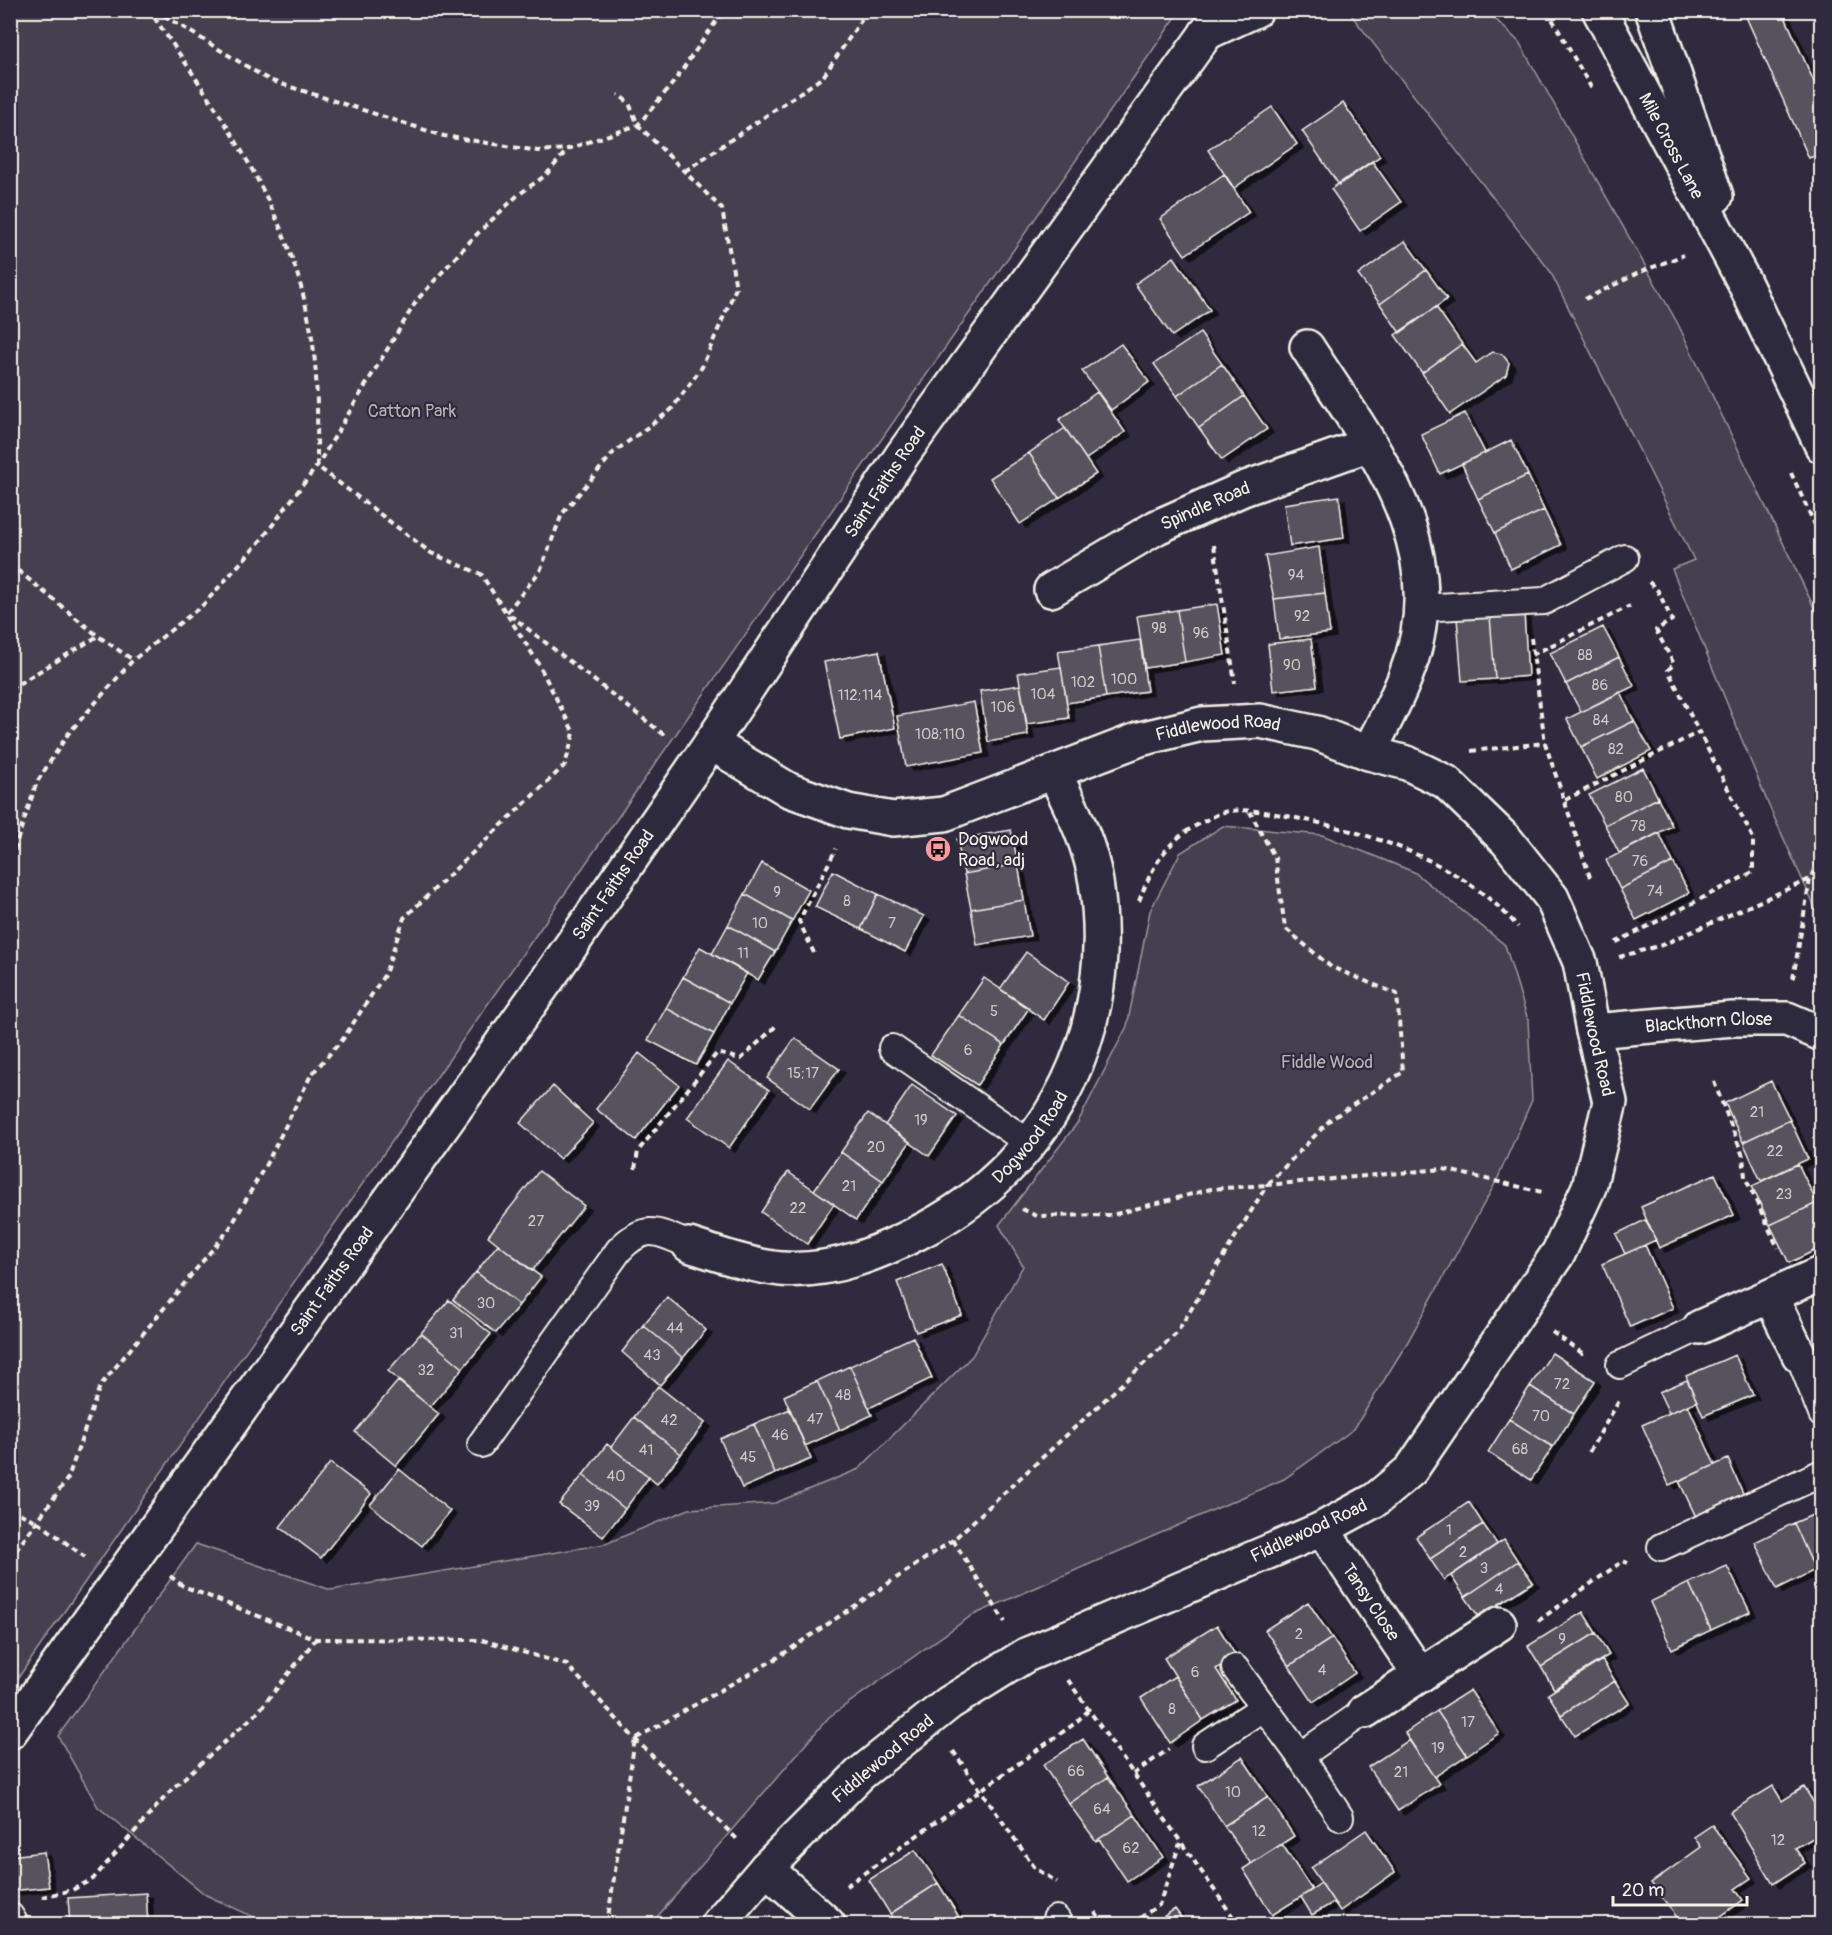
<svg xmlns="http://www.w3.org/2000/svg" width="1832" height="1935" font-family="Pangolin,sans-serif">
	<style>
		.green { fill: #454050; stroke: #9c989c; stroke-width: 1.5 }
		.building { fill: #56525f; stroke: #f4f1e8; stroke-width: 1.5; filter: url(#shadow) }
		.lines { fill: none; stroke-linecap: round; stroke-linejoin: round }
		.service-casing { stroke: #f4f1e8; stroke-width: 30 }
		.minor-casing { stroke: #f4f1e8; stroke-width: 38 }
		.tertiary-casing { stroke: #f4f1e8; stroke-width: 38 }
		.trunk-casing { stroke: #f4f1e8; stroke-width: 38 }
		.path { stroke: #f4f1e8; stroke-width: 4; stroke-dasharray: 6 4.5; stroke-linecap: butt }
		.service { stroke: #2f2a3d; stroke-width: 26 }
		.minor { stroke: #2f2a3d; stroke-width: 33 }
		.tertiary { stroke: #2f2a3d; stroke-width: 33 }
		.trunk { stroke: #2f2a3d; stroke-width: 33 }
		.labels { text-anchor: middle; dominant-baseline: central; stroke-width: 4.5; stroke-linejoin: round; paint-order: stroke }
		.number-label { font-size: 15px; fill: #ccc9c6 }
		.street-label { font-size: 18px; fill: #f4f1e8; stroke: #2f2a3d }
		.park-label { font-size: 18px; fill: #b7b3b3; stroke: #2f2a3d }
		.poi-label { font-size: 18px; fill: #f4f1e8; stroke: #2f2a3d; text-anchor: start }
	</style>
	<defs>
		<filter id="shadow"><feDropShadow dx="6" dy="4" stdDeviation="0" flood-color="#0009"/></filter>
	</defs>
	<rect width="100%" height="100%" fill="#2f2a3d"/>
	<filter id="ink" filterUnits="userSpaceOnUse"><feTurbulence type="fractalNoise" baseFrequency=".0167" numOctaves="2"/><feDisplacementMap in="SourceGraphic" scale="12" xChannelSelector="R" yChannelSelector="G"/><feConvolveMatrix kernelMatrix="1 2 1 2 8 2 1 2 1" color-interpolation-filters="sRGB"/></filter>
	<g filter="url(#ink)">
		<path class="green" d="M11,10L1180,11L11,1688L10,11Z
			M1364,10L1487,11L1519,42L1678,324L1821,622V921L1769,806L1672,569L1694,560L1550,271L1352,16Z
			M1223,826L1322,835L1414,872L1505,945L1528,1020L1532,1100L1497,1180L1407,1343L1354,1429L1284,1479L971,1616L829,1717L651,1924H269L206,1895L98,1807L58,1736L196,1544L331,1590L605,1544L689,1509L775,1503L859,1469L972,1356L1023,1266L999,1225L1078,1122L1127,1026L1150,911L1180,853Z"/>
		<path class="building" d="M1743,10H1782L1822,100V153L1809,158Z
			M1343,103L1380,156L1339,185L1302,131Z
			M1272,107L1297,144L1234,188L1208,150Z
			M1372,161L1401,202L1360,231L1331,189Z
			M1224,174L1249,212L1185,255L1160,219Z
			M1405,241L1426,270L1380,304L1358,275Z
			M1174,257L1210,310L1172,336L1135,284Z
			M1426,270L1447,299L1400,333L1380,304Z
			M1436,307L1462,344L1422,373L1395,335Z
			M1200,333L1222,364L1177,396L1154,364Z
			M1121,344L1149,382L1111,410L1082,371Z
			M1462,344L1476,363L1492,352L1502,354L1509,363L1506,375L1450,414L1422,373Z
			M1222,364L1244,396L1199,428L1177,396Z
			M1097,392L1125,432L1086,459L1059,420Z
			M1244,396L1267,429L1222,460L1199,428Z
			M1465,413L1485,453L1440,474L1421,434Z
			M1065,428L1096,474L1059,498L1029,453Z
			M1511,440L1528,475L1478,499L1462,464Z
			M1029,453L1059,498L1020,524L990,478Z
			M1528,475L1544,510L1495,533L1478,499Z
			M1339,496L1344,538L1290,546L1284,504Z
			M1544,510L1561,545L1511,569L1495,533Z
			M1319,547L1325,593L1274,599L1265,556Z
			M1325,593L1330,633L1279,639L1274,599Z
			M1217,604L1225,655L1185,662L1177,610Z
			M1177,610L1185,662L1145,668L1137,616Z
			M1524,614L1528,676L1495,679L1490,616Z
			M1490,616L1495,679L1462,681L1457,618Z
			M1603,627L1619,657L1566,684L1550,653Z
			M1311,639L1317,686L1273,691L1268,644Z
			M1140,640L1147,691L1106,697L1098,646Z
			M1098,646L1106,697L1067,703L1058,651Z
			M879,651L895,728L840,739L824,662Z
			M1619,657L1634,686L1581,712L1566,684Z
			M1061,667L1069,718L1027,724L1018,673Z
			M1020,685L1028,735L988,742L980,691Z
			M1620,692L1634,721L1581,747L1567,719Z
			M974,702L983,753L906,767L897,716Z
			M1634,721L1651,751L1597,779L1581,747Z
			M1643,768L1658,798L1605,825L1589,795Z
			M1658,798L1672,826L1619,853L1605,825Z
			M1011,830L1018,864L964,874L957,839Z
			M1659,833L1673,862L1620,889L1606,860Z
			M1673,862L1689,893L1636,920L1620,889Z
			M762,863L809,890L792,921L745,894Z
			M1018,864L1024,900L971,909L964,874Z
			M833,871L878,894L861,929L815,907Z
			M745,894L792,921L775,952L728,925Z
			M878,894L924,916L905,952L861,929Z
			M1024,900L1030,936L977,945L971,909Z
			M728,925L775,952L758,980L712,954Z
			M700,947L747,973L730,1003L683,977Z
			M1026,952L1069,982L1044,1020L1000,989Z
			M683,977L730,1003L714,1034L666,1008Z
			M984,978L1029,1008L1004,1045L959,1015Z
			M666,1008L714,1034L696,1065L648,1040Z
			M959,1015L1004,1045L977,1085L931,1055Z
			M795,1038L839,1069L810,1109L767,1078Z
			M639,1053L679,1085L636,1140L596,1109Z
			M728,1061L769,1090L729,1148L687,1118Z
			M1771,1081L1790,1120L1743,1142L1725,1103Z
			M912,1085L957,1116L929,1156L885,1125Z
			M553,1086L593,1123L560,1159L520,1123Z
			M868,1113L910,1142L883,1181L841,1152Z
			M1790,1120L1808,1159L1761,1181L1743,1142Z
			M841,1152L883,1181L856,1220L814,1190Z
			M1798,1164L1817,1203L1770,1225L1752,1186Z
			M539,1171L584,1206L532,1271L488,1236Z
			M788,1172L834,1204L807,1244L761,1212Z
			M1715,1174L1734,1215L1659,1248L1641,1207Z
			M1817,1203L1822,1213V1247L1789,1263L1770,1225Z
			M1645,1220L1656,1240L1625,1254L1616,1234Z
			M498,1244L541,1277L519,1305L476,1272Z
			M1645,1245L1673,1308L1630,1327L1602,1264Z
			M942,1264L962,1315L916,1332L897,1282Z
			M476,1272L519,1305L496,1333L453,1300Z
			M667,1297L706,1330L683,1358L643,1325Z
			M449,1300L491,1334L463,1368L421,1333Z
			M643,1325L683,1358L660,1385L622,1352Z
			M421,1333L463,1368L430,1407L388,1371Z
			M913,1337L932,1378L869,1408L850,1366Z
			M1552,1353L1595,1381L1574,1414L1530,1386Z
			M1735,1355L1753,1395L1703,1416L1686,1376Z
			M850,1366L872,1415L840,1430L817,1381Z
			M1687,1380L1697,1401L1669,1413L1659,1392Z
			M398,1381L439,1414L396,1466L355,1432Z
			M817,1381L840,1430L805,1446L784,1396Z
			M658,1386L705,1423L681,1454L634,1417Z
			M1530,1386L1574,1414L1553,1447L1509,1419Z
			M1688,1405L1715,1465L1669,1485L1642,1425Z
			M790,1409L811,1459L775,1474L754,1424Z
			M634,1417L681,1454L657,1484L611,1447Z
			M1509,1419L1553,1447L1531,1480L1488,1452Z
			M754,1424L775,1474L742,1488L720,1439Z
			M607,1444L649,1477L625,1509L583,1475Z
			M1728,1459L1745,1498L1697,1519L1679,1481Z
			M330,1463L371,1494L321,1558L280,1527Z
			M399,1469L450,1511L422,1546L370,1505Z
			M583,1475L625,1509L603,1537L559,1504Z
			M1469,1502L1483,1524L1430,1559L1416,1537Z
			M1822,1511V1568L1815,1570L1794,1523Z
			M1794,1523L1815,1570L1777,1589L1755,1542Z
			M1483,1524L1497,1544L1444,1580L1430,1559Z
			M1504,1540L1518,1561L1465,1597L1451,1576Z
			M1518,1561L1533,1582L1479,1617L1465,1597Z
			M1727,1566L1750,1612L1711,1630L1689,1583Z
			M1689,1583L1711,1630L1672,1649L1650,1602Z
			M1308,1602L1332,1638L1289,1666L1265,1630Z
			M1583,1612L1596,1633L1541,1667L1528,1646Z
			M1217,1625L1236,1656L1216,1669L1236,1700L1203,1720L1164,1658Z
			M1596,1633L1609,1655L1554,1689L1541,1667Z
			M1332,1638L1355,1673L1313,1702L1289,1666Z
			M1602,1660L1615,1681L1561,1715L1548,1694Z
			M1175,1676L1203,1720L1170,1743L1141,1698Z
			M1615,1681L1629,1703L1575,1736L1561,1715Z
			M1470,1690L1499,1733L1467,1755L1437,1711Z
			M1437,1711L1467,1755L1434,1777L1405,1733Z
			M1083,1739L1108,1777L1069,1804L1043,1765Z
			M1409,1740L1439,1784L1398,1811L1368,1767Z
			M1242,1757L1268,1797L1224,1826L1198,1786Z
			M1108,1777L1135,1815L1096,1841L1069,1804Z
			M1773,1786L1782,1801L1804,1787L1822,1816V1833L1795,1848L1805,1863L1773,1884L1730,1812Z
			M1268,1797L1294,1836L1251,1864L1224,1826Z
			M1135,1815L1163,1857L1127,1881L1099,1839Z
			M1712,1825L1751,1878L1735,1889L1743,1900L1717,1919L1722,1924H1682L1651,1883L1701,1847L1694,1837Z
			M1366,1830L1395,1872L1340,1911L1311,1868Z
			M1282,1844L1312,1890L1272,1915L1243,1869Z
			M915,1850L938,1883L890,1914L869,1880Z
			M44,1852L49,1887L10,1891V1856Z
			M938,1883L959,1917L948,1924H897L890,1914Z
			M1321,1883L1334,1902L1312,1915L1301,1897Z
			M146,1893L148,1924H70L68,1898Z
			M1175,1909L1186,1924H1152Z"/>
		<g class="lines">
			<g class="service-casing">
				<path id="service" d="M1420,608L1544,601L1625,558
					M892,1048L1029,1143
					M1799,1355L1822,1414
					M1620,1365L1700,1327
					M481,1444L619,1250C645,1223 657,1231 689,1245
					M1661,1547L1822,1473
					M1235,1668L1300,1756L1340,1817
					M1205,1746L1264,1707
					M1300,1756L1365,1711
					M10,1916L15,1924
					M1056,1919L1059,1924"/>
			</g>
			<g class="minor-casing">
				<g id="minor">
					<path d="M1307,347C1372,448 1456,548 1406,675C1396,702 1381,727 1369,753"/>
					<path id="s1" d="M1051,590L1157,527L1243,489L1370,444"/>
					<path id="s2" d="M711,743L789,790L848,811L893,819L944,814L1140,739L1202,724L1260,721L1317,733L1369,753L1407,763L1446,782L1507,841L1552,898L1580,962L1593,1031L1610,1102L1589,1187L1559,1252L1411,1470L1375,1500L1322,1529L1026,1655L949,1703L860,1774L766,1868L718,1924"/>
					<path id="s3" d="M1593,1031L1733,1019H1787L1822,1034"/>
					<path id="s4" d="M689,1245C718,1254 750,1266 781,1269C833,1273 882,1252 927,1228C1055,1159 1118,1025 1096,882C1090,843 1071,807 1054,772"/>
					<path d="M1771,1297L1799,1355"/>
					<path d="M1700,1327L1822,1273"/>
					<path id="s5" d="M1322,1529L1420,1675L1365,1711"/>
					<path d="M1420,1675L1499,1624"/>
					<path d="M766,1868L828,1924"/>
				</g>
			</g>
			<g class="tertiary-casing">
				<g id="tertiary">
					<path d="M1206,33L1256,10"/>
					<path id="s6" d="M10,1732L557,966L711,743L903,454L1223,10"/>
				</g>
			</g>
			<g class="trunk-casing">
				<g id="trunk">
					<path id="s7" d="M1599,10L1744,282L1822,446"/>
					<path d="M1652,10L1716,196"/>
				</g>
			</g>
			<path class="path" d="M155,10L269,80L444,136L538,151L568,149L638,125L673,83L724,10
				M1547,10L1593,91
				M685,171L823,77L868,10
				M1585,299L1643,271L1684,255
				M1791,473L1822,540
				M1214,545L1235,683
				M10,564L98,636L133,660
				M1649,582L1658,591L1672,620L1656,630L1674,664L1668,670L1699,732
				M507,612L540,571L562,514L614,452L671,410L702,367L736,288L722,209L638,125L629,103L618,94
				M510,615L667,737
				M1531,638L1545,743L1591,880
				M1532,655L1630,606
				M10,689L98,636
				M1471,751L1545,743
				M1565,800L1699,732L1753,838V872L1615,943
				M10,871L18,838L37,782L68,734L133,660L204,604L262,539L317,466L417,300L473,238L518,195L546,175L568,149
				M1139,901C1153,865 1167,839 1203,822C1209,819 1217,814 1224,812C1248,807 1277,814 1301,819C1380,835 1465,865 1518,927
				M814,953L799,921L836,849
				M1619,957L1662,945L1810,879
				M1793,979L1810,879L1822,853
				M1714,1082L1743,1156L1745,1177L1778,1248
				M635,1169L638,1151L717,1053L741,1059L778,1024
				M1022,1209L1037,1216L1112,1215L1211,1189L1267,1185L1330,1120L1403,1072L1397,994L1331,967L1285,928L1275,858L1250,812
				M1552,1332L1582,1353L1586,1351
				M1589,1452L1619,1401
				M10,1509L38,1522L85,1557
				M953,1540L1005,1622
				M10,1559L68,1478L100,1386L230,1228L270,1157L311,1075L343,1039L385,974L404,918L565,765L574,733L537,661L481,574L431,553L317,466C317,416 319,365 308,316C285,202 214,104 149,10
				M170,1576L183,1586L316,1639L482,1640L567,1665L635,1739L738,1840
				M1538,1621L1623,1561L1628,1563
				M1068,1680L1238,1924
				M953,1751L1035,1868L1057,1882
				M1133,1774L1169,1749
				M846,1886L1074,1724L1088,1711
				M42,1897L72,1890L93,1879L173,1788L258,1712L316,1639
				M1095,1912L1103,1924
				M607,1924L635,1739L777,1658L953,1540L1176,1334L1267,1185L1443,1169L1542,1192
				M1131,1924L1159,1905L1180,1843"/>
			<use href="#service" class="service"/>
			<use href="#minor" class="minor"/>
			<use href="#tertiary" class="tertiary"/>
			<use href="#trunk" class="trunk"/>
		</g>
	</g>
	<defs>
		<g id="bus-disc" transform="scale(1.35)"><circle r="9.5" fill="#ff9aa2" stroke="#2f2a3d"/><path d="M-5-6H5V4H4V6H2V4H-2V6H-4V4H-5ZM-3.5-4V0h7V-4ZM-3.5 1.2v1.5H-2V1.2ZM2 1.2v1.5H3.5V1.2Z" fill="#111"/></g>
	</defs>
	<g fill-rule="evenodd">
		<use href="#bus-disc" x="938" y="849"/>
	</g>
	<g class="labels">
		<g class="number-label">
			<text x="1296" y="575">94</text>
			<text x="1302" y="616">92</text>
			<text x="1159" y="628">98</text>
			<text x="1201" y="633">96</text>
			<text x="1585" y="655">88</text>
			<text x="1292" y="665">90</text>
			<text x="1124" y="679">100</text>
			<text x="1083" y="682">102</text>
			<text x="1600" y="685">86</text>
			<text x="1043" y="694">104</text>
			<text x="860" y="695">112;114</text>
			<text x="1003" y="707">106</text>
			<text x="1601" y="720">84</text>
			<text x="940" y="734">108;110</text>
			<text x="1616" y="749">82</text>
			<text x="1624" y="797">80</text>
			<text x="1638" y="826">78</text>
			<text x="1640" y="861">76</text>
			<text x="1655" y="891">74</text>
			<text x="777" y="892">9</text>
			<text x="847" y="901">8</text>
			<text x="760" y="923">10</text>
			<text x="892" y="923">7</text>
			<text x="743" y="953">11</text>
			<text x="994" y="1011">5</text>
			<text x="968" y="1050">6</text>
			<text x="803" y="1073">15;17</text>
			<text x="1757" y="1112">21</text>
			<text x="921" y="1120">19</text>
			<text x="876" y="1147">20</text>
			<text x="1775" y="1151">22</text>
			<text x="849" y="1186">21</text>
			<text x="1784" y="1194">23</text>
			<text x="798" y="1208">22</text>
			<text x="536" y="1221">27</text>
			<text x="486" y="1303">30</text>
			<text x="675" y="1328">44</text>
			<text x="456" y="1333">31</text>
			<text x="652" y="1355">43</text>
			<text x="426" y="1370">32</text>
			<text x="1562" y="1384">72</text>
			<text x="843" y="1395">48</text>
			<text x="1541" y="1416">70</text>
			<text x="815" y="1419">47</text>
			<text x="669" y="1420">42</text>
			<text x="780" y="1435">46</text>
			<text x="1520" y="1449">68</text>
			<text x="646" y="1450">41</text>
			<text x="748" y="1457">45</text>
			<text x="616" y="1476">40</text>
			<text x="592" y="1506">39</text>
			<text x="1449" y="1530">1</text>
			<text x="1463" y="1552">2</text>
			<text x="1484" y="1568">3</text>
			<text x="1499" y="1589">4</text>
			<text x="1299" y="1634">2</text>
			<text x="1562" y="1639">9</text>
			<text x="1322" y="1670">4</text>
			<text x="1195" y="1672">6</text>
			<text x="1172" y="1709">8</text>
			<text x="1468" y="1722">17</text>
			<text x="1438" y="1748">19</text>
			<text x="1076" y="1771">66</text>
			<text x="1401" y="1772">21</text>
			<text x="1233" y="1792">10</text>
			<text x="1102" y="1809">64</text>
			<text x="1259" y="1831">12</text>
			<text x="1778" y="1840">12</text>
			<text x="1131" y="1848">62</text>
		</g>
		<g class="street-label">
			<text stroke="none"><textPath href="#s7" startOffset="154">Mile Cross Lane</textPath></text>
			<text stroke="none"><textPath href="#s6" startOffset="1526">Saint Faiths Road</textPath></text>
			<text stroke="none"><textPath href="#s1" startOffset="176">Spindle Road</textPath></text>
			<text stroke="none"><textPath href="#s2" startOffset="540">Fiddlewood Road</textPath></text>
			<text stroke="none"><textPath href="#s6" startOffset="1040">Saint Faiths Road</textPath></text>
			<text stroke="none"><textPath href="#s3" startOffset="116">Blackthorn Close</textPath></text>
			<text stroke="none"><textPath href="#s2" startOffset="1080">Fiddlewood Road</textPath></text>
			<text stroke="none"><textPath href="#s4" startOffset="388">Dogwood Road</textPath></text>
			<text stroke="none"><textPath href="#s6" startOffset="554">Saint Faiths Road</textPath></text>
			<text transform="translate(1309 1531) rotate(-25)">Fiddlewood Road</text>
			<text stroke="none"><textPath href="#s5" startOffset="88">Tansy Close</textPath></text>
			<text transform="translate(883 1759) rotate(-40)">Fiddlewood Road</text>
		</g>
		<g class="park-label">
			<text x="412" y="411">Catton Park</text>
			<text x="1327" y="1062">Fiddle Wood</text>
		</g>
		<g class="poi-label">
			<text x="958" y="839">Dogwood<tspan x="958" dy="21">Road, adj</tspan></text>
		</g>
	</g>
	<rect width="1832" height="1935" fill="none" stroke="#2f2a3d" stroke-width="36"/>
	<rect x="18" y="18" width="1796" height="1899" fill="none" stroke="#f4f1e8" stroke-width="2" filter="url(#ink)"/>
	<path d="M1613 1896v9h134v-9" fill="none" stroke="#f4f1e8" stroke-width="3"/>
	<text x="1622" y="1896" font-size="18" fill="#f4f1e8" stroke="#2f2a3d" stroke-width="4.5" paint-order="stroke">20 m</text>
</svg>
